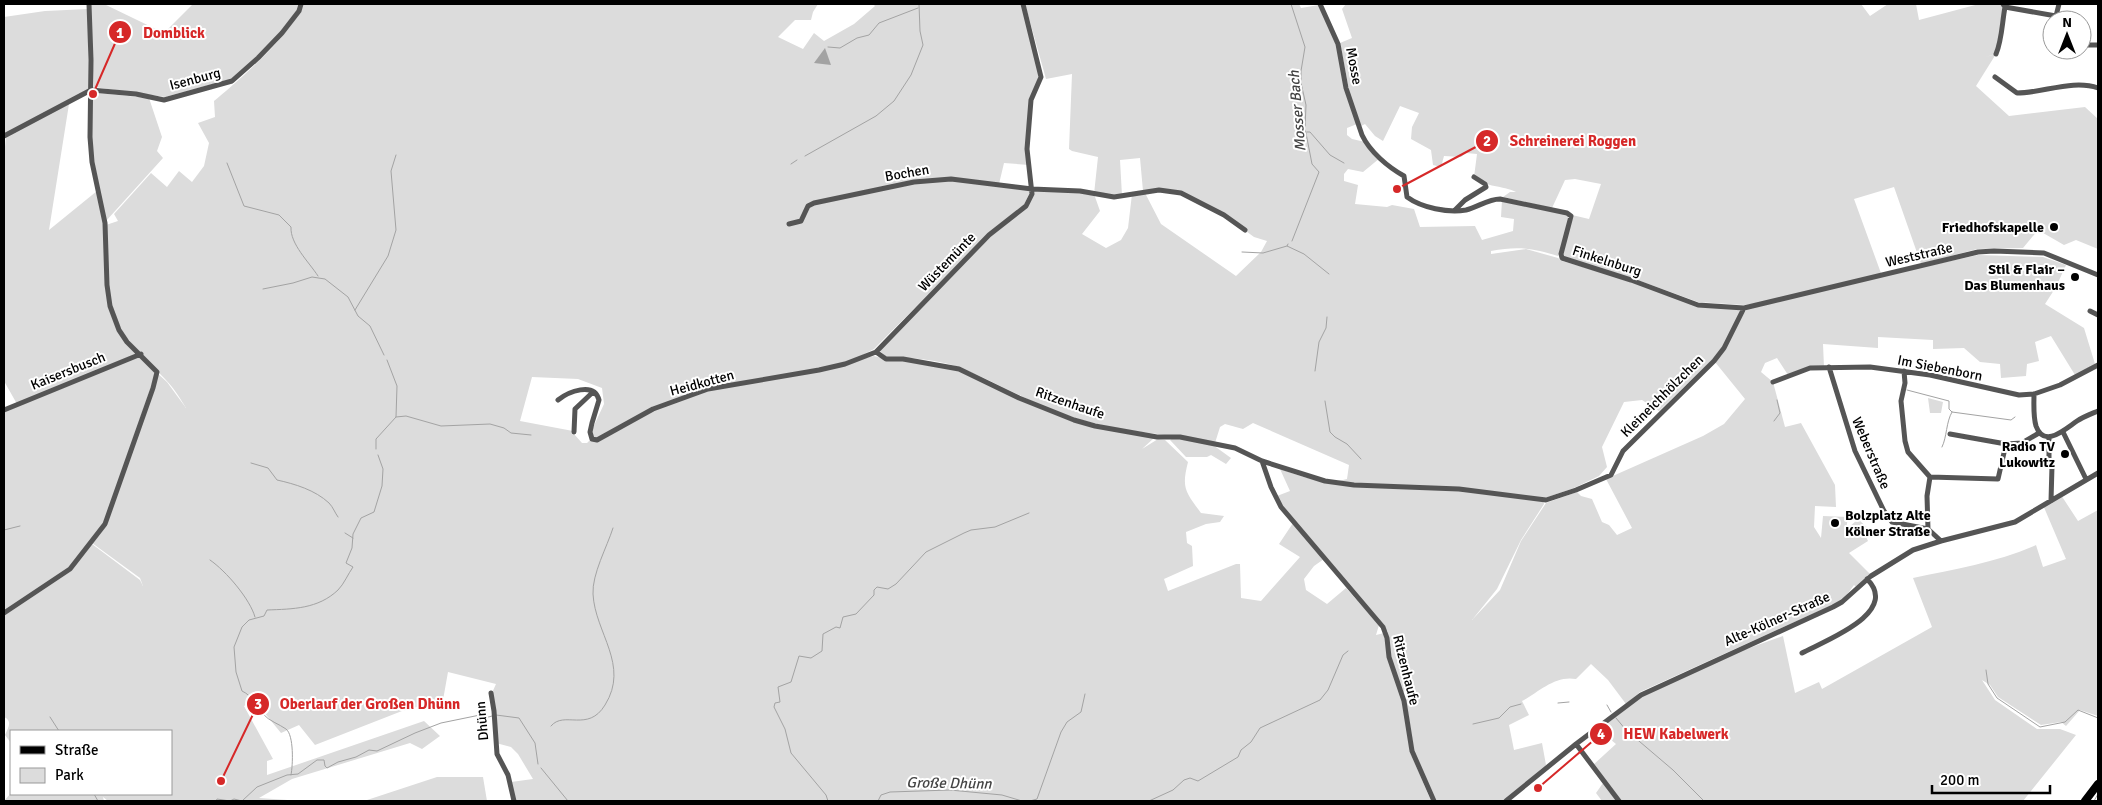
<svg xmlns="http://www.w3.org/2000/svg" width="2102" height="805" font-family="Signika,sans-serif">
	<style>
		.green { fill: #dcdcdc; fill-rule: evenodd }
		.water { fill: #a3a3a3 }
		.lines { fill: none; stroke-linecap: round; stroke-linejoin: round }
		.stream { stroke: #a3a3a3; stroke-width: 1 }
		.street { stroke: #555; stroke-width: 5 }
		.primary { stroke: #000; stroke-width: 8 }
		.poi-dot { fill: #000; stroke: #fff; stroke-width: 2 }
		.labels { text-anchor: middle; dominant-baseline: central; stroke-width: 4; stroke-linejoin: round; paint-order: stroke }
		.street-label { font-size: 14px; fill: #000; stroke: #fff }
		.poi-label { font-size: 14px; font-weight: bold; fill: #000; stroke: #fff; text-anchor: end }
		.water-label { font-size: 15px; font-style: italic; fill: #444; stroke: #fff }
		.leader { fill: none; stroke: #d62828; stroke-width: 2 }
		.callout-dot { fill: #d62828; stroke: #fff; stroke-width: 2 }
		.mark-label { font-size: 15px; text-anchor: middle; font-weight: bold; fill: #fff }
		.callout-label { font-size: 15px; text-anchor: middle; font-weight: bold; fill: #d62828; stroke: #fff; stroke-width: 4; stroke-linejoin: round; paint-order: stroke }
	</style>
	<rect width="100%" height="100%" fill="#fff"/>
	<path class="green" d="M92,4H104L164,33L193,4H298L297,10L280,32L257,57L231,79L165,97L94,87L89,9Z
		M302,4H818L813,12L811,20H795L778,37L803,49L814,33L824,41L854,24L875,6L873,4H1021L1039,75L1031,100L1027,149L1029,165L1004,163L999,184L1031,190L1024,205L972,250L874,349L849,362L874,356L886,359V360L903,361L959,370L1019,399L1074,422L1154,438L1142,449L1158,439L1165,440L1188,462C1181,489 1186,492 1201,513L1224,516L1220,522L1206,524L1186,532L1187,543L1192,546L1193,566L1164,579L1168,591L1236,564H1240L1241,598L1261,601L1300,557L1279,544L1293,523L1324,559L1314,566L1304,579L1306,590L1327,604L1346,588L1379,625L1376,635L1388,632L1283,507L1277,496L1290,491L1280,469C1301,476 1324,486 1347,479L1349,465L1253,423L1243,429L1225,424L1220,427L1215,443C1169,433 1121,433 1076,418C1036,406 1000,384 961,368C941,360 908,357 886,357L879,350L973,251L989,235L1026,206L1032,194V189L1094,194L1098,157L1072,151L1069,149L1072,74L1046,79L1025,4H1299L1301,8L1319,5L1337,47L1347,96L1357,124L1347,128V135L1352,139L1365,142L1380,158L1363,172L1348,169L1344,174V181L1358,185L1355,204L1387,207L1392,205L1414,209L1420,227L1475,226L1482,240L1513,231L1514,219L1501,217L1502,200L1552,210L1568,216V224L1558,256C1532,248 1518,246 1491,251V254L1526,249L1558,258L1562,261L1631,281L1698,306L1739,309L1740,312L1722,347L1713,359L1659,411L1642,400L1624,402L1602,447L1607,467L1599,476L1574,488L1545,498L1494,493L1543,501L1544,504L1521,540L1497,589L1472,620L1500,590L1521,541L1546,503L1577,492L1581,496L1592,499L1602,522L1609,525L1617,535L1632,528L1606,479L1703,436L1724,424L1745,399L1715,362L1725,349L1744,313L1748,308L1765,303L1744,305L1698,302L1632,278L1564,258L1562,254L1572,215L1589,219L1601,184L1575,179L1565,180L1552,208L1503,197L1510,192H1516C1502,185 1487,188 1474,177L1477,154L1466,153L1461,157L1444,156L1441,167L1433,165L1431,150L1411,139L1412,127L1419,113L1400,106L1383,141L1375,136L1365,124L1361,126L1350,95L1340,43L1352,38L1342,9L1346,4H1861L1870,16L1888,4H1916L1919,20L1979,4H2001L2003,7L1998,45L1995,54L1986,57L1996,54L1976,86L2009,116L2085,107L2098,119V249L2076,240L2064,245L2038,230L2023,248L1977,249L1921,264L1894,187L1854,199L1882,276L1978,255L2043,257L2066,265L2056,287L2045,304L2084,328L2095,364L2075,375L2051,336L2035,342L2039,361L2027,364L2026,376L2001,378L2000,364L1980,362L1964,348L1933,349V340L1878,337V348L1823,344L1824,367L1810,368L1788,375L1777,358L1765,363L1761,372L1773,382L1785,427L1801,423L1835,485L1836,507L1815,506L1814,527L1821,538L1823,516L1848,517L1846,530L1858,519L1874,534L1866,537L1868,541L1849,553L1871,575L1857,588L1854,585L1843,600L1640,692L1626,704L1608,680L1591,664L1576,679C1555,675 1539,692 1522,701L1529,715L1509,725L1514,750L1542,743L1546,765L1503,801H1435L1414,751L1406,700L1413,686L1400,694L1403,701L1410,752L1431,801H515L511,782L533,779L518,754L511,747L496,743L495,709L492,693L496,684L448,672L443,700L402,711L315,745L299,725L281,733L254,700L244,706L273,759L267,761V775L424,721L440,736L422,749L410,743L292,779L259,798L302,801H108L103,797L104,801H4L11,793L171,794V731H11V743L5,735C8,728 13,721 4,717V614L71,570L92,544L140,580L143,586L140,578L92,543L106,524L154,388L157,373L167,382L186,408C180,398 173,387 165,379C141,354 115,332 109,296L106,225L118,221L114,214L151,173L167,187L179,171L192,182L204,166L209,143L198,123L215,117L214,101C235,84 298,29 302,4ZM1140,158L1143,191L1132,194L1128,228L1121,240L1106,248L1082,234L1100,211L1094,194L1122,196L1120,160ZM1144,191L1181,193L1224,215L1254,237L1267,241L1261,252L1236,276L1161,224ZM532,377L578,379L602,388L604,404L591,432V437L594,440L629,423L599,441L590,440L587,443H582L574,434L573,431L520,421Z
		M88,9L89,89L4,135V17L45,11Z
		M97,93L149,98L162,137L157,151L163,158L106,221L94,162L91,137L92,98Z
		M69,104L49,230L97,191L104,223L106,285L118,330L138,353L17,404L4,381V158L6,136Z
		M141,355L156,372L104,523L69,569L4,612V411Z
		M1928,398L1943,402L1941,413H1930Z
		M1173,438L1213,445L1231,458L1226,464L1211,455L1207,457H1186L1170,440Z
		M2061,495L2078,521L2098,510V716L2080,710L2066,726L2061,722L2041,725L1998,697L1990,685L1982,680L1995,700L2037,729H2060L2076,735L2023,801H1620L1593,765L1616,744L1599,730L1641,697L1741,651L1783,636L1795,693L1819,682L1822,689L1932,627L1913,578C1954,569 1998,562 2036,545L2043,567L2066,559L2043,505Z
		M437,777H483L487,801H364Z
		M1603,783L1616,801H1602L1596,793Z"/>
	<path class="water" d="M825,48L831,65L814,63Z"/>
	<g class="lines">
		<path class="stream" d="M1291,4L1305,47L1301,71V83L1306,105L1305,128L1312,164L1319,172L1292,241
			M828,47L840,48L857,38L869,35L879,23L918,8
			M1307,132H1310L1330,155L1344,163
			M805,156L876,116L894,101L911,75L923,45L920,31L919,4
			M227,163L244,206L279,215L291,227C290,244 309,262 318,276
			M791,164L797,160
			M1288,244L1287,246L1304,254L1329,274
			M1242,252L1263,253L1287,246
			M263,289L293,283L312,277L325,279L348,297L358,316L370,326L384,355
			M355,310L388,256L396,230L391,171L396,155
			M1315,371L1319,342L1326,328L1327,317
			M1907,390L1949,401V409L1952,412L2011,420L2015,417
			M1325,401L1330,432L1335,437L1347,444L1361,459
			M396,417L406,416L441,426L490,424L504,428L511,433L531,435
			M1774,421L1780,413L1777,400
			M1942,447C1947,437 1946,422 1952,412
			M376,449V439L396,417L397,386L387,360
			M251,463L268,468L277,480C295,484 315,490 329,503C333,507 335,513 338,517
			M4,530L20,526
			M345,533L353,538
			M210,560C226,571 250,599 255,617
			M1986,670L1988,684L1997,698L2040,727L2065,722L2078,710L2098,718
			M1558,703L1569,702
			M1607,705L1611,712
			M496,715L519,718L535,743L538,764
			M50,717L59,731
			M1616,718L1626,730L1673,770L1704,801
			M1473,724L1499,718L1510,707L1521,704
			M551,726C564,710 588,733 605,705C630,665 595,633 593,594C592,574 607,547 613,528
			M541,768L568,801
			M291,775C293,765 294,735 286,729C279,724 269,721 263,714C255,706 253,696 242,691L236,672L234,647L242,627L249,620L264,616L267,610C293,609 318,609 338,590C344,584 348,574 353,567L346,563L352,548L353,534L361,518L374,512L382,486L383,469L378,455
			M94,794L98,801
			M216,801L217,799L230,801L234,799L242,801L257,787L287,775L298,774L317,760H324L325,766L327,768L338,762L356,757L369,750L377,751L415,733L441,723L480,715L485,718L492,716
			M828,801L826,795L791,753L785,729L774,707L775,703L780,702L778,687L791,682L799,656L811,658L822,651L823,634L836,627L840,628L843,617L856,614L874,595V590L877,587L888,589L896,584L926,552L964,533L971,530L995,527L1029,513
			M878,801L881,795L890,792L950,790L1002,795L1022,801
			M1030,801L1037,799L1061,732L1067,722L1081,712L1085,694
			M1149,801L1173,790L1184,780L1190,778L1198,781L1238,757L1241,750L1251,742L1260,728L1320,700L1328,690L1343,655L1348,651
			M2094,801L2098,794"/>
		<path class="street" d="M1320,4L1338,44L1346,88L1362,135C1370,152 1388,167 1404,176L1407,197C1422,208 1448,213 1466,210C1478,207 1488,199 1500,199L1567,213L1571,216L1570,220L1561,254L1562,258L1631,280L1698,305L1744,308L1978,252L1994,251L2044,253L2098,275
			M2003,4L2005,7L2056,16
			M2055,20L2059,4
			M2082,45H2098
			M1996,54C2002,40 2002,23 2005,7
			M1995,77L2017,93C2043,93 2073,79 2098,88
			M91,90L136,94L164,100L232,81L258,58L282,33L299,11L301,4
			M4,136L91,90
			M1455,210L1465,200L1486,187L1485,184L1474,177
			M789,224L801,221L808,206L814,203L914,182L951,179L1032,189L1080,191L1114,197L1159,190L1181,193L1224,215L1245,230
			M2090,311L2098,315
			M876,352L886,359H903L959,369L1019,398L1074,420L1095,426L1157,437H1180L1235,448L1262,461L1325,481L1354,485L1459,489L1546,500L1576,490L1611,475L1623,451L1714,361L1724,348L1744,308
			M1829,367L1855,451L1884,511L1892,522L1928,529L1941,541
			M1904,371L1905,383L1901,401L1905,441L1908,452L1930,477L1927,496L1928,529
			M1773,382L1810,368L1870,367L1930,375L2019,395L2034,394L2060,385L2098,365
			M2034,394C2034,404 2033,416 2036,426C2044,449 2065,429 2077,421C2083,417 2091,414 2098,411
			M558,400C568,392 594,381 599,400L592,423L590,432L592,439L597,440L653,409L708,389L819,370L845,364L876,352L989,235L1026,206L1032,194L1027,149L1031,100L1041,77L1023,4
			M4,410L141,354
			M574,432L575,409L593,392
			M2063,432L2086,479
			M1950,434L2006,444
			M2049,437V462L2052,466L2051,501
			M1262,461L1271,487L1281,507L1383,627L1387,638L1389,657L1404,701L1412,751L1434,801
			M1930,477L1998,479L2006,444L2022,443L2039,433
			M4,613L70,569L105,524L153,388L157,372L127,342L119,330L110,306L107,285L105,223L92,162L90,137L91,60L89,4
			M1802,653C1824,641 1901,613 1867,579
			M491,693L494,711L497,754L508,775L514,801
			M1576,744L1619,801
			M1506,801L1576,744L1641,695L1833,607L1842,602L1871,576L1913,550L1941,541L2015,522L2098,473"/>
		<path class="primary" d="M2085,801L2098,784"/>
	</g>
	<g class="poi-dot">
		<circle cx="2054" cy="227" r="5"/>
		<circle cx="2075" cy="277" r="5"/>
		<circle cx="2065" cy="454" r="5"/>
		<circle cx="1835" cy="523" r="5"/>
	</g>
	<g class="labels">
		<g class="street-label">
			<text transform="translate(1354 66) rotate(79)">Mosse</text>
			<text transform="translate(195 79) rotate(-15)">Isenburg</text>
			<text transform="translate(907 173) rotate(-10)">Bochen</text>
			<text transform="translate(1919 255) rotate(-13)">Weststraße</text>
			<text transform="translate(1607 261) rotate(18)">Finkelnburg</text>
			<text transform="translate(947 262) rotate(-46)">Wüstemünte</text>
			<text transform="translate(1940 368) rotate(11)">Im Siebenborn</text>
			<text transform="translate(68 371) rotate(-22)">Kaisersbusch</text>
			<text transform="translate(702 383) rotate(-15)">Heidkotten</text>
			<text transform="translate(1662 396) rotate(-45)">Kleineichhölzchen</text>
			<text transform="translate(1070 403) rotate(19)">Ritzenhaufe</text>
			<text transform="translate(1871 453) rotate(67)">Weberstraße</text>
			<text transform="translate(1777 619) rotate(-24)">Alte-Kölner-Straße</text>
			<text transform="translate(1406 670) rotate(76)">Ritzenhaufe</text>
			<text transform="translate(482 721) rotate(-95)">Dhünn</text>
		</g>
		<g class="poi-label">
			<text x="2044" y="227">Friedhofskapelle</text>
			<text x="2065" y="269">Stil &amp; Flair –<tspan x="2065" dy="16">Das Blumenhaus</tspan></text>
			<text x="2055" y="446">Radio TV<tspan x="2055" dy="16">Lukowitz</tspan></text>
			<text x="1845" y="515" text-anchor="start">Bolzplatz Alte<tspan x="1845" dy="16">Kölner Straße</tspan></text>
		</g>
		<g class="water-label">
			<text transform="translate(1297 111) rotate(-95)">Mosser Bach</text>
			<text transform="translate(949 783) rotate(1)">Große Dhünn</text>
		</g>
	</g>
	<path class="leader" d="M93 94L120 32M1397 189L1487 141M221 781L258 704M1538 788L1601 734"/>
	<g class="callout-dot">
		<circle cx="93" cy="94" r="5"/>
		<circle cx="1397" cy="189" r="5"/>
		<circle cx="221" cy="781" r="5"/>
		<circle cx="1538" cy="788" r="5"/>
		<circle cx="120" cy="32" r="12"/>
		<circle cx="1487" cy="141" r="12"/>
		<circle cx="258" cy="704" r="12"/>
		<circle cx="1601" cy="734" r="12"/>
	</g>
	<g class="mark-label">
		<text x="120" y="38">1</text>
		<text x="1487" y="146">2</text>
		<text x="258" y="709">3</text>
		<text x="1601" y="739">4</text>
	</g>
	<g class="callout-label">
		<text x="174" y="38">Domblick</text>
		<text x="1573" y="146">Schreinerei Roggen</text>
		<text x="370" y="709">Oberlauf der Großen Dhünn</text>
		<text x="1676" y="739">HEW Kabelwerk</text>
	</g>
	<rect width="2102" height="805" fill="none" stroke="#000000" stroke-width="10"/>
	<rect x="10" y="730" width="162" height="65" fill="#ffffff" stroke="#999999"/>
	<rect x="20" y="746" width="25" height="8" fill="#000000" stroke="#999999"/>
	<text x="55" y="755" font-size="15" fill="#000000">Straße</text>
	<rect x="20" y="768" width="25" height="15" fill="#dcdcdc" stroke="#999999"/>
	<text x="55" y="780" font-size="15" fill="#000000">Park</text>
	<g transform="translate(2067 35)"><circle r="24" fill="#ffffff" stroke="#999999"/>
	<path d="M0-4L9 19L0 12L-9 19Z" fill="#000000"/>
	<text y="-8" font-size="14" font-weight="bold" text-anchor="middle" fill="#000000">N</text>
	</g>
	<path d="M1932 785v8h118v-8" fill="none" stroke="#000000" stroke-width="2.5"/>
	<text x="1940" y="785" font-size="15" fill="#000000" stroke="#ffffff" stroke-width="4" paint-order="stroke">200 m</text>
</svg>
